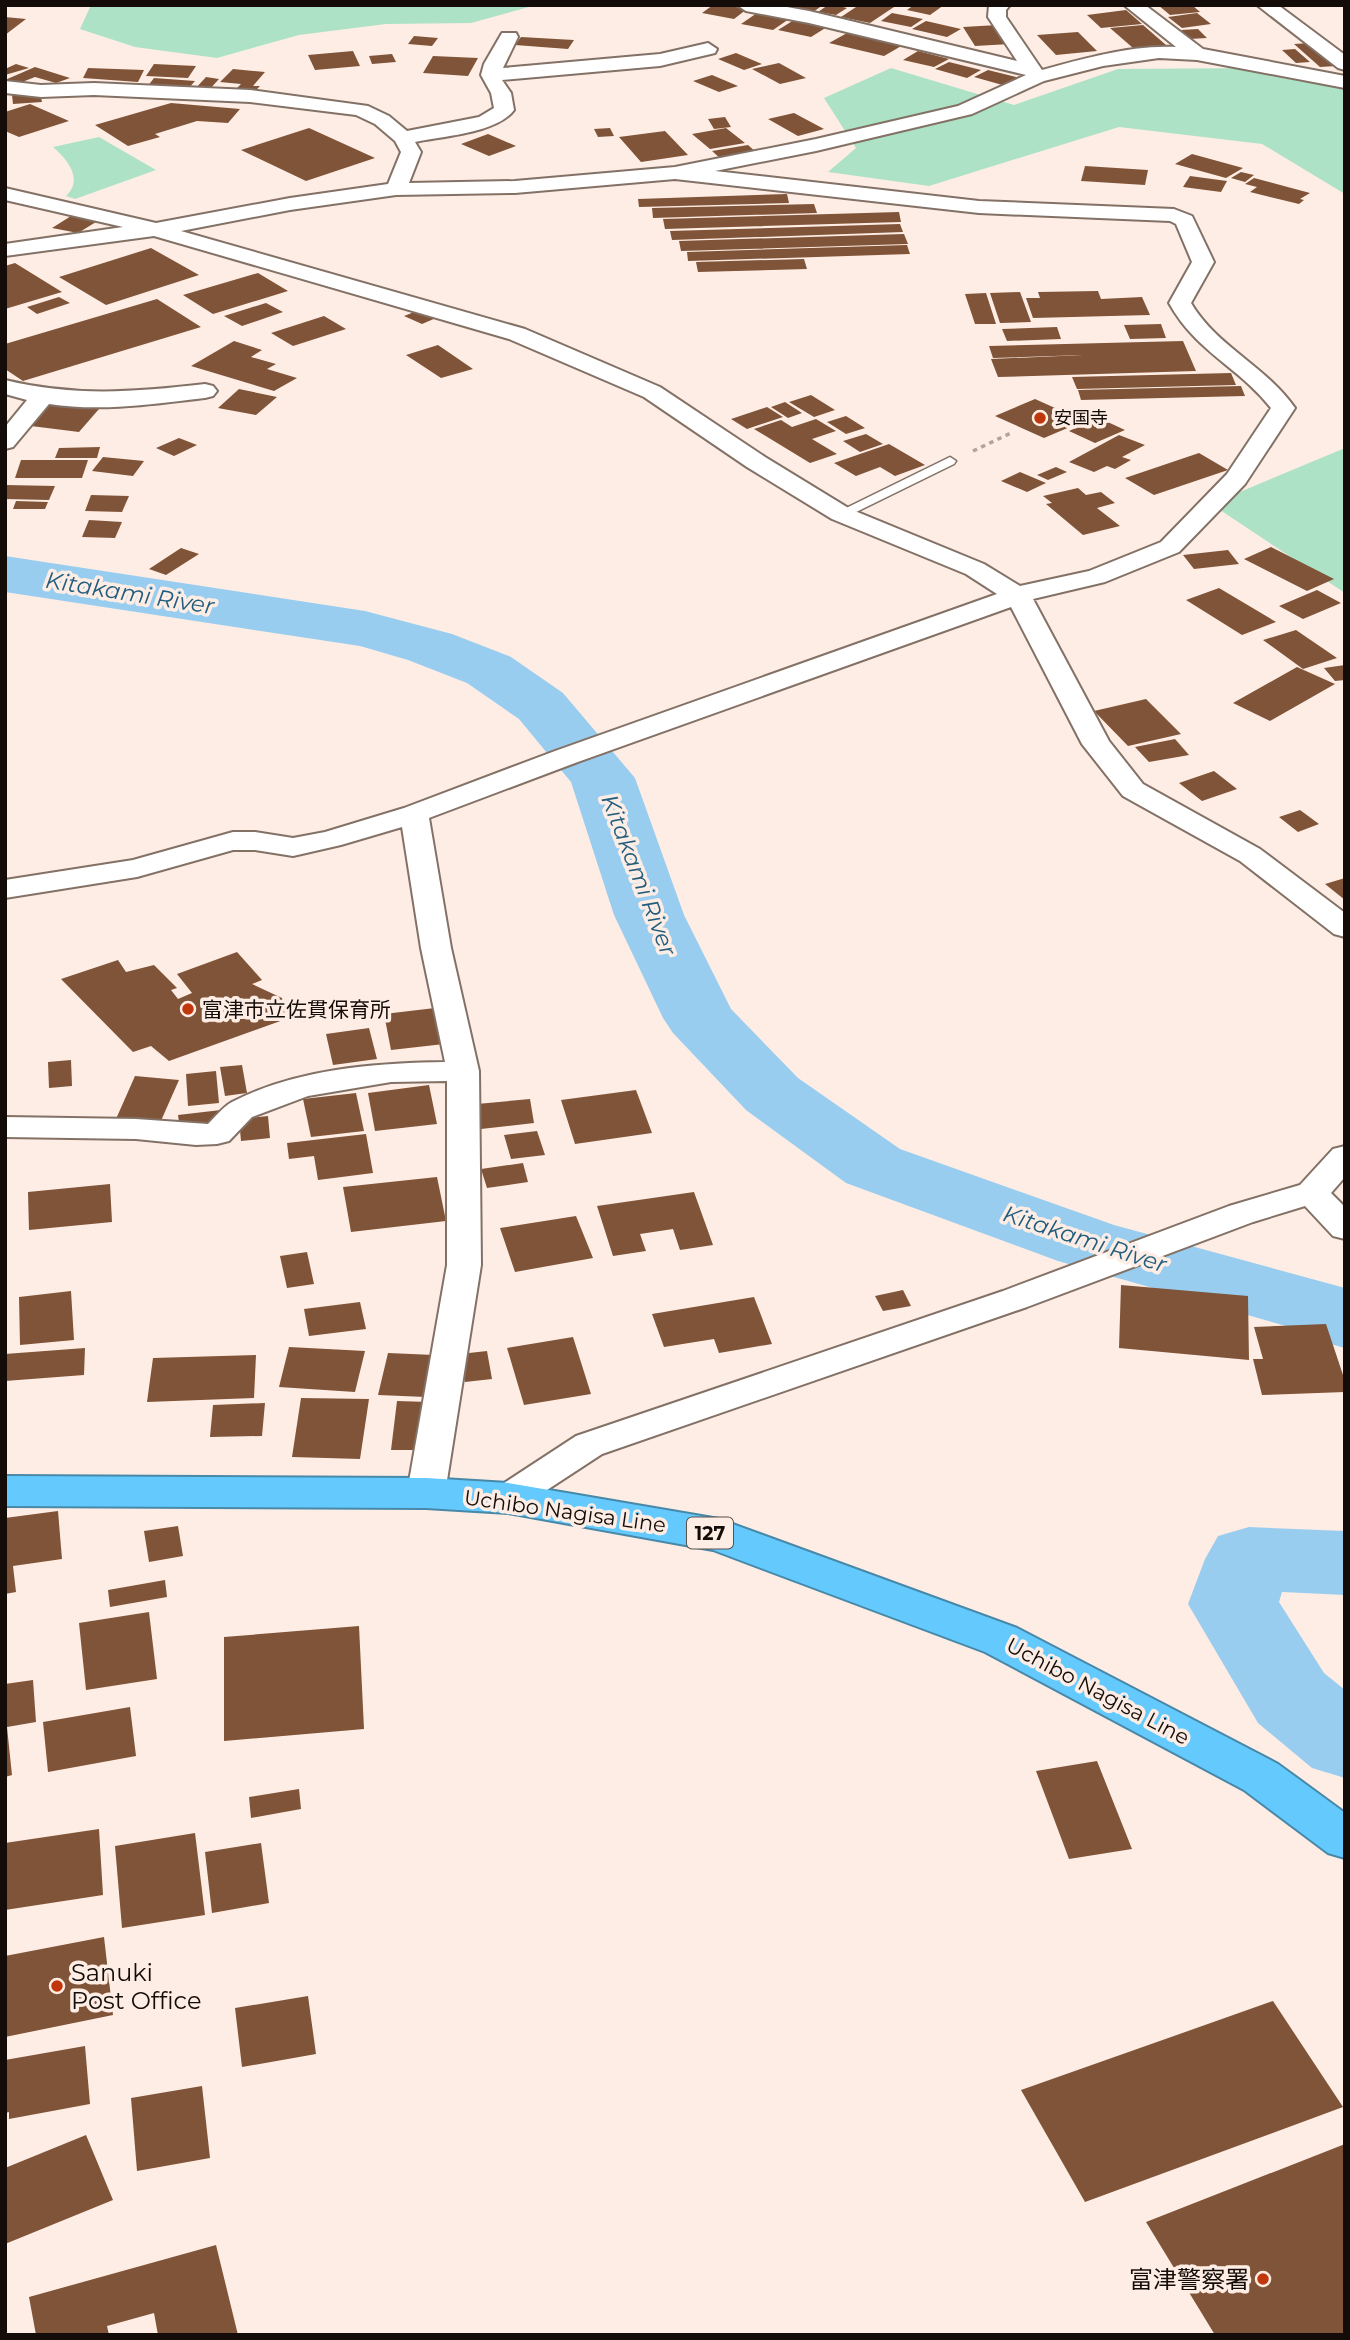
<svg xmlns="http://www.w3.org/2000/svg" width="1350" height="2340" font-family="Montserrat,'Noto Sans JP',sans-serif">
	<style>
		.green { fill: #aee2c6 }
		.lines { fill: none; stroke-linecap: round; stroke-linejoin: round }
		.river { fill: #99cdef; fill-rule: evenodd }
		.building { fill: #805438 }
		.lane-casing { stroke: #837166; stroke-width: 3 }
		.street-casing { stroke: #837166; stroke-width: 4 }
		.highway-casing { stroke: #4888a8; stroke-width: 4 }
		.path { stroke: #b2a49c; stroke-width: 3.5; stroke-dasharray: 4.5 4.5; stroke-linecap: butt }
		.lane { fill: #fff; fill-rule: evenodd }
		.street { fill: #fff; fill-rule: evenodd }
		.highway { fill: #64cafe; fill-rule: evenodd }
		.poi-dot { fill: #c0370b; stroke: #feede4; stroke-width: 2.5 }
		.labels { text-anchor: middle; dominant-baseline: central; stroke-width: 7; stroke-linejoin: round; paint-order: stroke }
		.far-poi-label { font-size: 18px; fill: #130c08; stroke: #feede4; text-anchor: start }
		.shield { fill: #feede4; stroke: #5a504a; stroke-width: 2 }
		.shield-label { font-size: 19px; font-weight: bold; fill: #130c08 }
		.poi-label { font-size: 21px; fill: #130c08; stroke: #feede4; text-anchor: start }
		.street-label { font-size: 21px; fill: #130c08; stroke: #feede4 }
		.water-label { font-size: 23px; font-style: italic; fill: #215d7e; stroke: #feede4 }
		.near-poi-label { font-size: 24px; fill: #130c08; stroke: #feede4; text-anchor: start }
	</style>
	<rect width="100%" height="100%" fill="#feede4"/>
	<path class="green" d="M91,5H536L471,23L386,24L299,35L217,58L135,47L80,29Z
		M891,68L1014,105L1118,69L1257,68L1345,84V194L1262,144L1119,127L929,186L828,172L856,148L824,98Z
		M99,137L156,170L75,199L66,196C84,179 67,159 53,147Z
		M1345,448V593L1211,504Z"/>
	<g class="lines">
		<path class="river" d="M5,556L365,611L452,634L511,657L563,693L635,778L684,915L731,1009L798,1078L900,1149L1114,1225L1345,1288V1348L1316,1340L1293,1328L1058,1261L846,1183L746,1110L673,1033L663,1018L614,915L571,782L519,719L467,683L408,660L360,646L5,592Z
			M1249,1527L1345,1531V1595L1282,1592L1279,1602L1324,1673L1345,1690V1778L1312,1768L1258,1723L1188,1604L1205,1559L1218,1536Z"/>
	</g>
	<path class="building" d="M713,5H725L747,9L734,19L702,13Z
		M787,5H823L813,12Z
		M828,5H835L847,8L836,15L818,12Z
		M859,5H897L870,23L841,17Z
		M914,5H944L930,15L907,10Z
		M1158,5H1192L1200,12L1170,15Z
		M1126,10L1142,24L1101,28L1087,15Z
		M757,13L789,19L773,30L741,24Z
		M892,13L923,19L911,27L881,21Z
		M1197,13L1211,24L1182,28L1168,17Z
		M5,17L26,19L5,35Z
		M794,20L827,27L811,37L778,30Z
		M926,21L961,29L947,37L912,29Z
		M998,25L1010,44L975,46L963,27Z
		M1143,25L1166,45L1133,48L1110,28Z
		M1198,29L1207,38L1189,39L1181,30Z
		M849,32L903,45L884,56L829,43Z
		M1078,32L1097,51L1056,55L1037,35Z
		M414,36L438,38L432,46L408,44Z
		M521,37L574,40L568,49L515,45Z
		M1310,43L1336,66L1320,67L1294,44Z
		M1295,49L1310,62L1296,63L1282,50Z
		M353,51L360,66L315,70L308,55Z
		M918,51L949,59L934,67L903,60Z
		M736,53L762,64L744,70L718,59Z
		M392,54L396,62L372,64L369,56Z
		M433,56L478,58L468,76L423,73Z
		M949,62L981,70L967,78L935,69Z
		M779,63L806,78L780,84L752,69Z
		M16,64L29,68L5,75V69Z
		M154,64L196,66L188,78L146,76Z
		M35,67L70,78L56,83L35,77L17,84L5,80Z
		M88,68L144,70L138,82L83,78Z
		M233,69L265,72L253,86H260L255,91L235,90L241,84L220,82Z
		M988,70L1020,78L1006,86L974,77Z
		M712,75L738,86L719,92L693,81Z
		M206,77L219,79L209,90L195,89Z
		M154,78L195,81L188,89L147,87Z
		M40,93L42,102L13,104L12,95Z
		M171,103L240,109L228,123L197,121L155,134L160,137L128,146L95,125Z
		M30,104L69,121L19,137L5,131V112Z
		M794,113L824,129L798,136L768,119Z
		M725,117L731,127L714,129L708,119Z
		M309,128L375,158L306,181L241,150Z
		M610,128L614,136L598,137L594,129Z
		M726,128L745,143L710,149L692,134Z
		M665,131L688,155L641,162L619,137Z
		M488,134L516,146L489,156L461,144Z
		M748,145L757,153L721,159L712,151Z
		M1192,154L1243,168L1226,178L1175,164Z
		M1085,166L1148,170L1145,185L1081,181Z
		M1241,172L1254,175L1245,182L1231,178Z
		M1190,176L1227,181L1221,192L1183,187Z
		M1254,178L1310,193L1300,199L1304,200L1299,204L1250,192L1257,187L1245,184Z
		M787,194L789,203L639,207L638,199Z
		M814,204L817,213L653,218L652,208Z
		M899,212L901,222L665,229L663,219Z
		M71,216L96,222L78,233L52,228Z
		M900,224L903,232L672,240L670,231Z
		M904,234L908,244L681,251L679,241Z
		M907,245L910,254L688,261L687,252Z
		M151,248L199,275L106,305L59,277Z
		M804,259L807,269L698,272L696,262Z
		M15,263L62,292L5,309V266Z
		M258,273L288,291L213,314L183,295Z
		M1098,291L1101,299L1142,297L1150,315L1033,318L1026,298H1040L1038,292Z
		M1020,292L1031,322L1000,323L990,293Z
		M986,293L996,324H975L965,294Z
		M59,297L70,303L37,314L27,307Z
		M157,299L201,327L23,381L5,369V344Z
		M266,303L283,312L242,326L224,316Z
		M417,311L436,318L422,324L404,316Z
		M324,316L346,329L293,346L271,333Z
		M1161,324L1166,338L1130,339L1124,325Z
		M1057,327L1061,339L1007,341L1002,329Z
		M234,341L262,350L251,357L276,364L267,369L297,378L274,391L191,366Z
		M1183,341L1196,371L998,377L991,359L1083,355L993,358L989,346Z
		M438,345L473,369L441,378L406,355Z
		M1231,373L1236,385L1077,389L1072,377Z
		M1241,386L1245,396L1081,400L1078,390Z
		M239,389L277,397L256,415L218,408Z
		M811,395L835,410L814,417L789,402Z
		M1035,399L1084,421L1044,438L995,416Z
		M785,402L802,413L788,418L771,407Z
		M52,403L99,409L79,432L31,426Z
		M767,407L783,417L747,429L731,419Z
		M846,416L865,428L846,434L827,422Z
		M1099,418L1125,430L1095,443L1069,431Z
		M816,419L836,431L812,439L837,454L810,463L754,429L781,420L792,427Z
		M866,434L883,444L860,452L843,441Z
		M1119,435L1145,445L1122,457L1131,460L1115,469L1107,466L1094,472L1069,462Z
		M179,438L197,445L174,456L156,448Z
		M889,444L925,465L895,476L880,467L856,476L834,463Z
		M100,447L97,458H55L59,448Z
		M1199,453L1228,470L1154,495L1125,478Z
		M103,457L144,461L133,476L92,471Z
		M21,460H88L82,478H15Z
		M1056,467L1067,472L1048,480L1037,475Z
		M1020,472L1046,483L1027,492L1001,481Z
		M6,485L55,486L49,500L5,499Z
		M1078,488L1086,495L1101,492L1115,503L1097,508L1120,526L1083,535L1046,504L1052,503L1043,496Z
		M91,495L129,496L122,512L85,511Z
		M16,501L48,502L45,509H13Z
		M89,520L122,522L115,538L82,537Z
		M1271,547L1334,579L1307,591L1244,559Z
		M181,548L199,554L166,575L149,569Z
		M1228,550L1239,564L1194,569L1183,555Z
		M1219,588L1276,622L1242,635L1186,600Z
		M1317,590L1341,603L1303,619L1279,606Z
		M1296,630L1337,658L1303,669L1263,640Z
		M1345,665V680L1335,681L1324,668Z
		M1297,667L1335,684L1270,721L1233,703Z
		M1146,699L1181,734L1128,746L1094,711Z
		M1175,739L1189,755L1149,762L1135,747Z
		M1214,771L1237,789L1202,801L1179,783Z
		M1300,810L1319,824L1298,832L1279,817Z
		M1345,878V900L1325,884Z
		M237,952L262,980L252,984L282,998L286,1019L169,1061L151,1046L133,1052L61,979L118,960L126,972L154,965L177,988L171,990L178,999L192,993L177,974Z
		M435,1008L444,1044L391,1050L384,1014Z
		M369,1028L377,1059L333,1065L326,1034Z
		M71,1060L72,1086L49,1088L48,1062Z
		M242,1065L247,1093L225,1096L220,1067Z
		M216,1071L219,1103L188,1106L186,1074Z
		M135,1076L179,1080L160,1123L116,1119Z
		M429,1085L437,1124L375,1131L368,1093Z
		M636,1090L652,1133L575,1144L561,1100Z
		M356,1093L364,1131L311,1137L303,1099Z
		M530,1099L534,1123L481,1129L477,1104Z
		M221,1110L222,1125L180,1130L178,1115Z
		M268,1116L270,1138L241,1141L239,1119Z
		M537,1131L545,1155L511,1159L504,1135Z
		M366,1134L373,1173L318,1180L314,1156L289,1159L287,1143Z
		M523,1163L528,1182L487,1188L481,1169Z
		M437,1177L446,1221L351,1232L343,1187Z
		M110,1184L112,1222L29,1230L28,1192Z
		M694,1192L713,1245L680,1250L673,1229L640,1234L646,1251L613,1256L597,1206Z
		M576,1216L593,1258L515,1272L500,1228Z
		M307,1252L314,1284L287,1288L280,1256Z
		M1121,1285L1248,1296L1249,1360L1119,1348Z
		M903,1290L911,1306L883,1311L875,1296Z
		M71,1291L74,1340L20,1345L19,1297Z
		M754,1297L772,1344L719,1353L714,1339L664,1347L652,1314Z
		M360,1302L366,1329L309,1336L304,1309Z
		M1326,1324L1345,1381V1392L1262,1395L1253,1359H1263L1254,1327Z
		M573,1337L591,1394L524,1405L507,1348Z
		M289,1347L365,1351L355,1392L279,1387Z
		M85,1348L84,1375L5,1381V1354Z
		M487,1351L492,1379L465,1382L460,1354Z
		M388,1353L434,1355L426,1397L378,1395Z
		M256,1355L254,1398L147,1402L153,1358Z
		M301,1398L369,1399L360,1459L292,1457Z
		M397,1401L428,1402L422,1450H391Z
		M265,1403L262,1436L210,1437L213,1405Z
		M58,1511L62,1559L13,1566L16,1592L5,1594V1518Z
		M178,1526L183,1556L149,1562L144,1531Z
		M165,1580L167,1597L110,1607L108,1590Z
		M149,1612L157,1679L86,1690L79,1623Z
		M359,1626L364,1729L224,1741V1637Z
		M33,1680L36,1722L7,1727L12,1775L5,1777V1684Z
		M130,1707L136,1756L48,1772L43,1722Z
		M1097,1761L1132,1849L1069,1859L1036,1771Z
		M299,1789L301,1809L251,1818L249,1797Z
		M99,1829L103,1895L5,1910V1843Z
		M195,1833L205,1915L122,1928L115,1846Z
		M261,1843L269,1903L212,1913L205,1852Z
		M104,1937L113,2015L5,2037V1956Z
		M308,1996L316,2054L242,2067L235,2008Z
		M1273,2001L1343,2107L1085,2202L1021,2090Z
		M85,2046L90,2104L9,2119V2112L5,2113V2060Z
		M202,2086L210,2158L137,2171L131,2098Z
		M86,2135L113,2200L5,2244V2168Z
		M1345,2144V2335H1215L1146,2222Z
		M216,2245L238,2335H158L154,2313L107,2326L109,2335H36L29,2297Z"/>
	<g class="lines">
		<g class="lane-casing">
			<path id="lane" d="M950,457L956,461L954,464L846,517H836L834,514Z"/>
		</g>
		<g class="street-casing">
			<path id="street" d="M737,5H776L809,11L1017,61L988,17L989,5H1010L1006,10V17L1042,70C1086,58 1131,45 1176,47L1124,5H1145L1203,49L1345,76V88L1197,60L1159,58L1103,66L1044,81L972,114L816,151L715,171L979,201L1174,209L1192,216L1214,262L1191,303C1217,347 1266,366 1295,408L1245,484L1179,552L1105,582L1033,599L1109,741L1143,784L1260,849L1345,913V937L1334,934L1240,861L1123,796L1082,744L1011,607L575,763L429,818L451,948L479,1071L481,1265L445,1493L439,1502L426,1506L413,1502L407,1493L447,1265V1081L391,1082L308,1096L252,1117L229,1141L217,1144L196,1145L136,1139L5,1137V1117L136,1119L208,1124C215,1117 223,1107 232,1102C296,1069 374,1063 445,1062L421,948L402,827L341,845L293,856L255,850H233L137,877L5,898V880L133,860L233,832H255L293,838L325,832L404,808L555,751L997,594L966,574L832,519L747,467L644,397L509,339L154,236L5,256V244L123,227L5,200V188L156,223L290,198L388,184L401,152L395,141L375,124L356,115L250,102L94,95L41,97L5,93V81L41,85L94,83L250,90L368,106L389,116L407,131L479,117L494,108L491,93L481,75L484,64L502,33H516L518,37L503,68L660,54L708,43L717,49L715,53L660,66L502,80L511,93L514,110C497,133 443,136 415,142L421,152L409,183L515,181L675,167L816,139L958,106L1026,75L809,23L746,11ZM675,179L979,213L1170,221L1176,224L1192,262L1169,303C1197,353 1238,366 1271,408L1227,474L1161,542L1089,571L1020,586L984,564L850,509L765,457L660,387L525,329L181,231L290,210L396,195L515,193Z
				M1257,5H1278L1345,55V70L1338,68Z
				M5,380C75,397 134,392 205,384L213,386L217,391L213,396L205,398C154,404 100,412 49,404L13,447L5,449V427L27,400L5,394Z
				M1345,1146V1177L1331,1193L1345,1207V1239L1333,1236L1305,1206L1253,1222L1027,1307L602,1454L521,1507L508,1511L495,1507L489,1498L495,1489L576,1436L1003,1291L1229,1206L1300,1185L1333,1149Z"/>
		</g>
		<g class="highway-casing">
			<path id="highway" d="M5,1476L426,1478L508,1483L719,1519L1017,1628L1278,1764L1345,1813V1858L1328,1853L1244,1790L985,1652L713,1550L508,1513L426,1508L5,1506Z"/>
		</g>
		<path class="path" d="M973,451L1013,432"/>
		<use href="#lane" class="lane"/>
		<use href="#street" class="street"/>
		<use href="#highway" class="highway"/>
	</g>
	<g class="poi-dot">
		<circle cx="1040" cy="418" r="7"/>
		<circle cx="188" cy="1009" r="7"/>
		<circle cx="57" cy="1986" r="7"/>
		<circle cx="1263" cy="2279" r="7"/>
	</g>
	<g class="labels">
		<g class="far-poi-label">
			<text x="1054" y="418">安国寺</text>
		</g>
		<rect class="shield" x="687" y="1517.5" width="46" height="31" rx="5"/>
		<g class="shield-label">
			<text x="710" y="1533">127</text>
		</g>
		<g class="poi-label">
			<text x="202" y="1009">富津市立佐貫保育所</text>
		</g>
		<g class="street-label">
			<text transform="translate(565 1511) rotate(8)">Uchibo Nagisa Line</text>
			<text transform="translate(1098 1691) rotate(28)">Uchibo Nagisa Line</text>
		</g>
		<g class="water-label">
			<text transform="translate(130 593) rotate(9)">Kitakami River</text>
			<text transform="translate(639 875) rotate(69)">Kitakami River</text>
			<text transform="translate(1085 1239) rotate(18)">Kitakami River</text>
		</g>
		<g class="near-poi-label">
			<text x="71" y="1972">Sanuki<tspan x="71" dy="28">Post Office</tspan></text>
			<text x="1249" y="2279" text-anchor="end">富津警察署</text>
		</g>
	</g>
	<rect width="1350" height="2340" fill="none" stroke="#130c08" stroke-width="14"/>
</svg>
